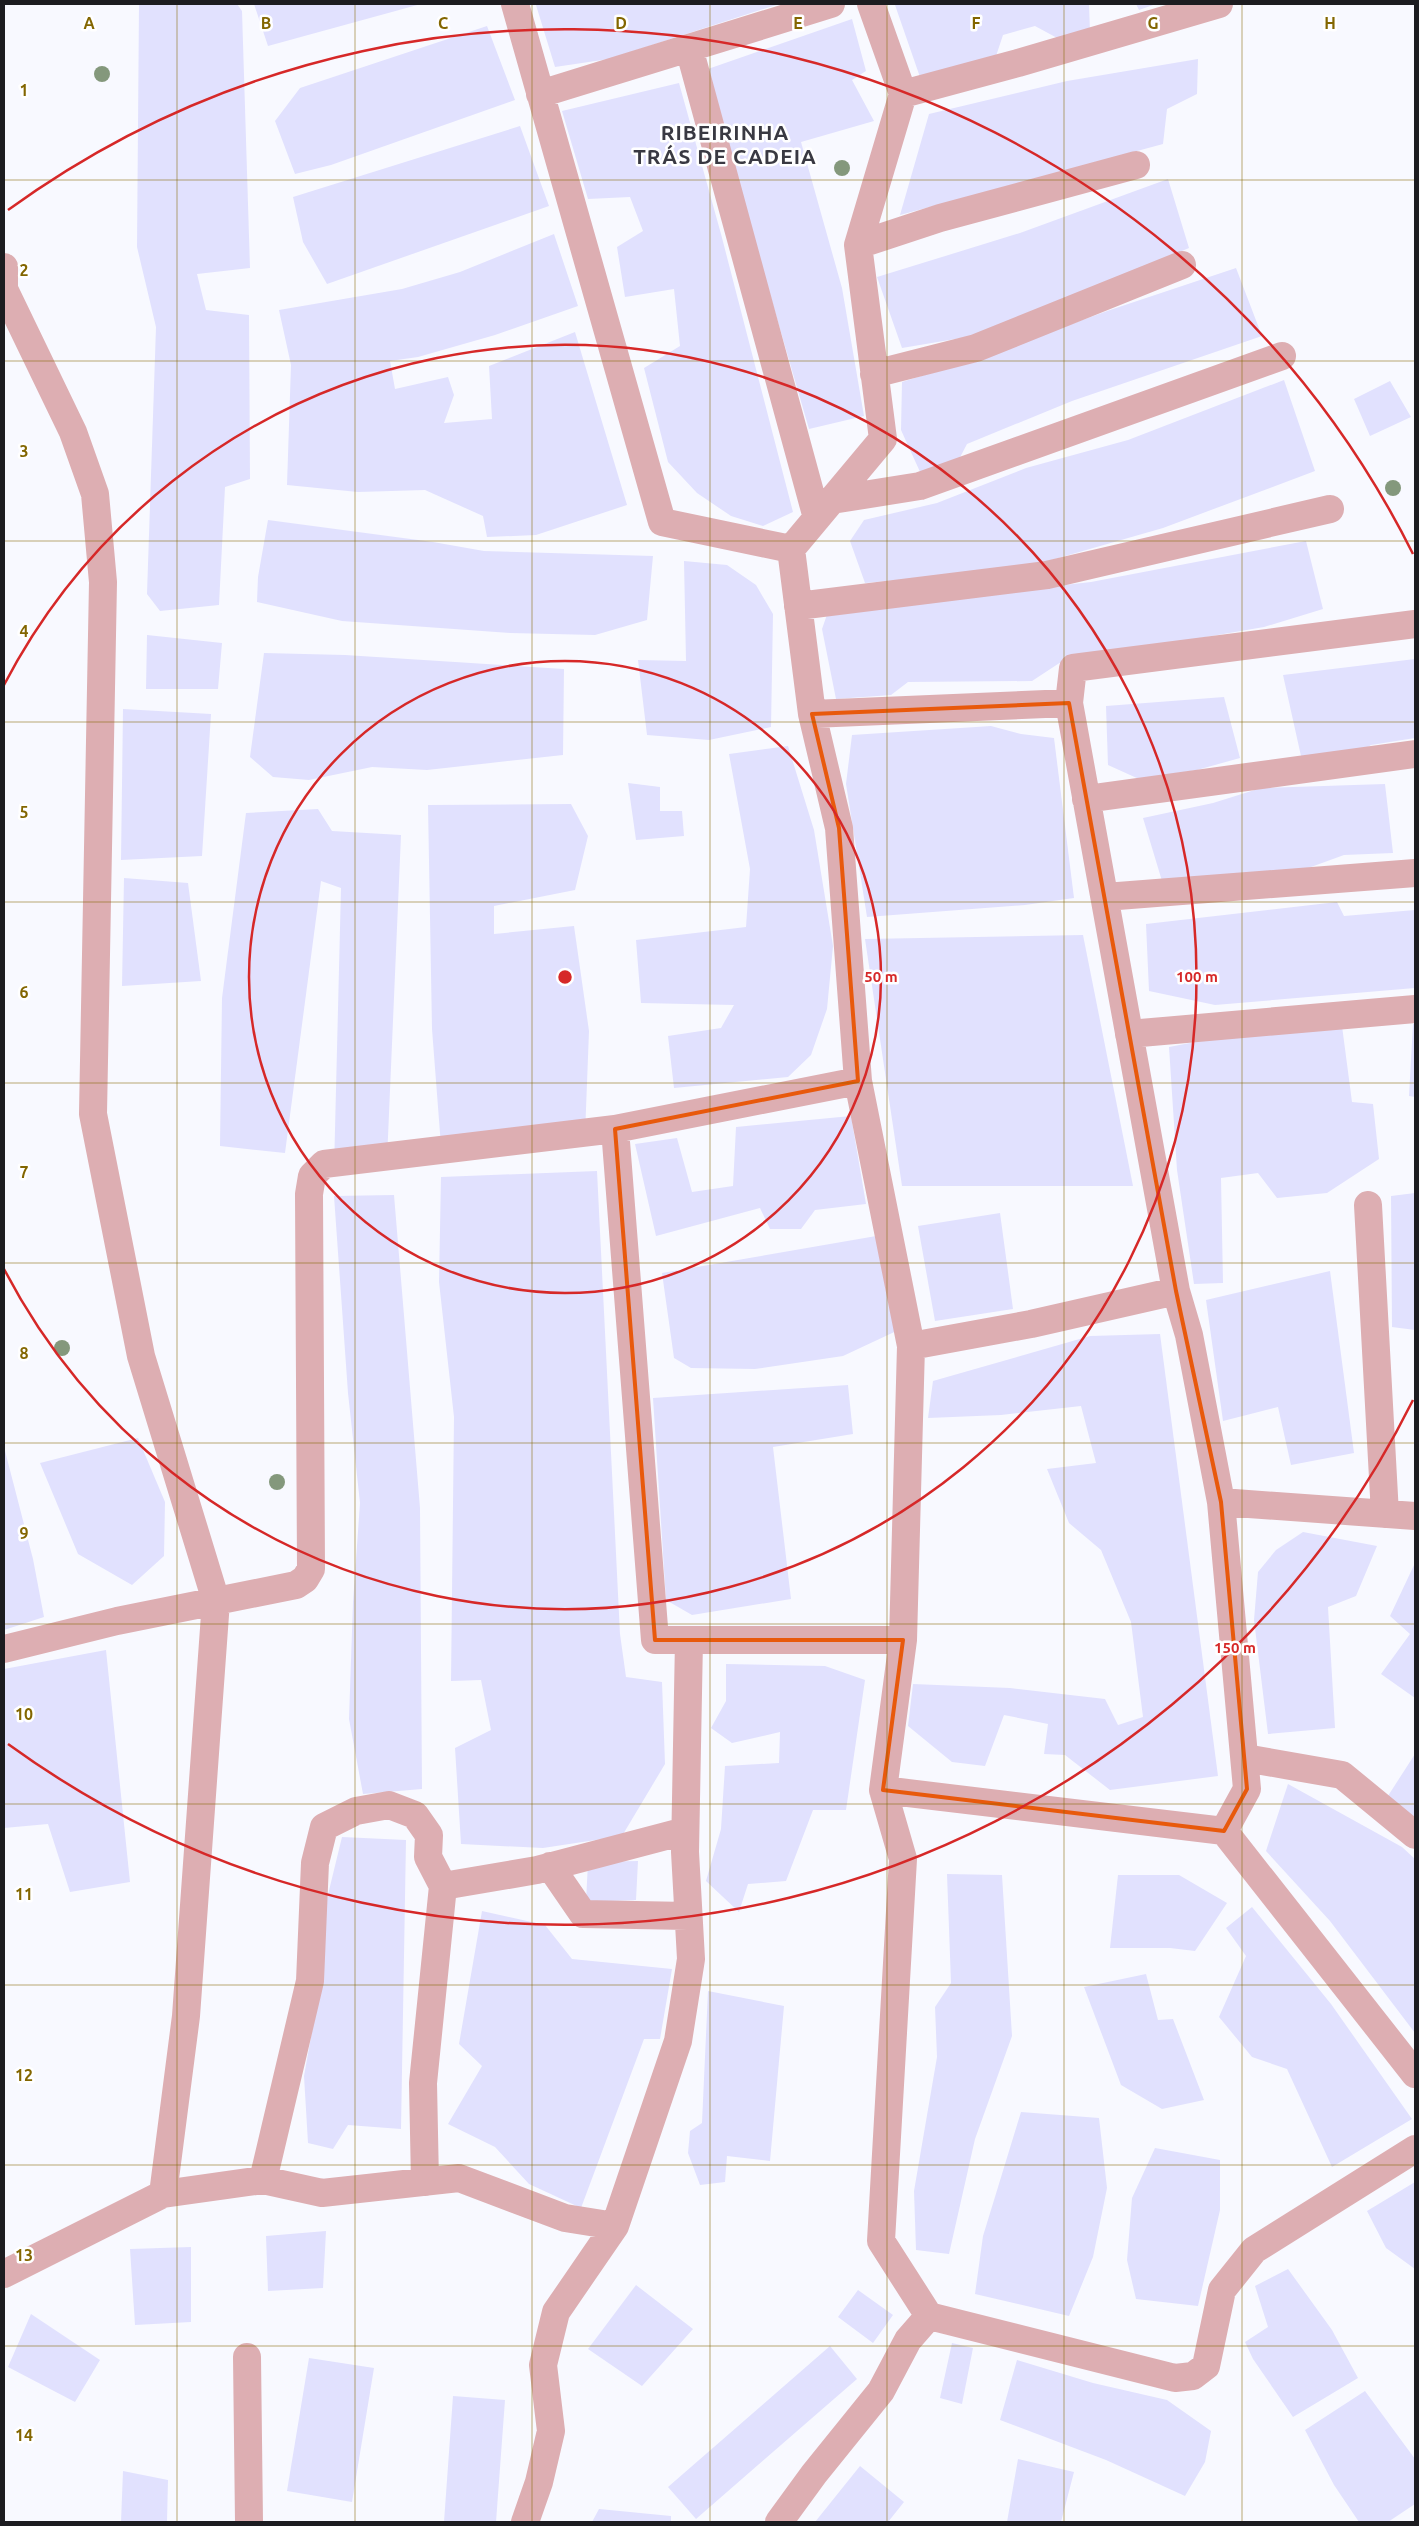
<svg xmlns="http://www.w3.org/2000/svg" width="1419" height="2526" font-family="Ubuntu,sans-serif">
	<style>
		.building { fill: #e1e1fe }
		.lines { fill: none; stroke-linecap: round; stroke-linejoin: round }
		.minor { stroke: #ddaeb2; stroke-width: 28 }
		.tree { fill: #84987c }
		.marked { fill: none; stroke: #e8590c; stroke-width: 4; stroke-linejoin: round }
		.grid { fill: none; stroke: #836600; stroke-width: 1; stroke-opacity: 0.55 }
		.ring { fill: none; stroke: #d62828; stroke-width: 2.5 }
		.labels { text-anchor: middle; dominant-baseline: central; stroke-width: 5; stroke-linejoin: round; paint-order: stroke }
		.district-label { font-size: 21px; font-weight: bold; letter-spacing: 1px; fill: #393942; stroke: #fff }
		.grid-label { font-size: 16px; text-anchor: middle; font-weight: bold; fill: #836600; stroke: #fff; stroke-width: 5; stroke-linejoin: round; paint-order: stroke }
		.centre { fill: #d62828; stroke: #fff; stroke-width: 2.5 }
		.ring-label { font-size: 15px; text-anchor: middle; font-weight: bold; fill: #d62828; stroke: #fff; stroke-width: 5; stroke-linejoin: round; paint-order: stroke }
	</style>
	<rect width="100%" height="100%" fill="#f8f9ff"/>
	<path class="building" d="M139,4H237L242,11L250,268L197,274L206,310L249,315L250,479L225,487L219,605L160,611L147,594L156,327L137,247Z
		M254,4H421L268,46Z
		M540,4H779L609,59L555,67L536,5Z
		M1089,4L1090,32L1059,39L1035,26L1003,35L995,59L921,80L895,5Z
		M1136,4H1156L1139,10Z
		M852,19L866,71L852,80L874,121L801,142L842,288L864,416L809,429L705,70Z
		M487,26L515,100L331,165L295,174L275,121L300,88Z
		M1198,59L1197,94L1167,109L1163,144L900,215L929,114L1067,81Z
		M679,83L721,234L793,512L763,526L731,516L697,493L668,462L644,368L680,346L674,289L625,297L617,247L643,231L630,197L588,199L562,111Z
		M520,126L549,206L327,284L303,242L293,197Z
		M1168,179L1189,248L979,335L902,348L877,277L1020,233Z
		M554,234L578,306L495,335L418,357L390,361L395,389L448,377L454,395L444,423L492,419L489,366L575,332L627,505L536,535L487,537L483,516L425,490L358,492L287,485L291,365L279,310L402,289L460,272Z
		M1236,268L1262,336L1072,401L967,444L956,465L921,474L901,430L902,382L963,363L1110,310Z
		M1284,380L1315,471L1163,528L1020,569L865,583L850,541L864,520L937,503L1026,468L1128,440Z
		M1390,381L1411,417L1370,436L1354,399Z
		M268,520L433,542L484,551L653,556L647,620L595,635L510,633L342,621L257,602L258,577Z
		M1306,541L1323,609L1264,627L1061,662L1032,681L908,682L891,695L836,699L822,629L830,606L939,599L1091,582Z
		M684,561L727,565L756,585L773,614L771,727L709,740L647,735L638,660L686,661Z
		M147,635L222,643L218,689H146Z
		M264,653L345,655L564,669L563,755L427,770L372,767L309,780L273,777L250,757Z
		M1415,659V738L1371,745L1345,762L1303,765L1283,675Z
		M1224,697L1240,758L1197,770L1139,779L1108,765L1106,706Z
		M123,709L211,714L202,856L121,860Z
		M991,726L1021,734L1054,738L1074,898L1025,905L867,917L846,784L852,735Z
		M788,746L814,830L833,946L827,1009L811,1055L788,1077L674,1088L668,1036L721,1028L734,1005L641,1003L636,940L746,927L750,869L729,754Z
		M628,783L660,787V811H682L684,836L636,840Z
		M1385,784L1393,853L1344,855L1289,875L1162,881L1143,818L1213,803L1261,788Z
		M571,804L588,836L575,890L494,906V934L574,926L589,1031L585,1135L441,1146L432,1029L428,805Z
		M318,809L332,831L401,835L387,1160L334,1170L341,888L321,881L285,1153L220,1146L222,998L246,813Z
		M124,878L188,883L201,981L122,986Z
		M1337,902L1344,916L1415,910V988L1215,1005L1149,991L1146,924Z
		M1083,935L1133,1186H902L865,939Z
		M1413,1024H1415V1097L1409,1096Z
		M1342,1026L1352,1102L1373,1104L1379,1159L1327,1193L1277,1198L1258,1173L1221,1178L1223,1283L1194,1284L1177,1170L1169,1047L1216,1038Z
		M851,1116L866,1204L815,1210L801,1229H770L760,1208L656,1236L635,1144L677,1138L692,1192L733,1186L736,1127Z
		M597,1171L620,1634L626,1677L662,1682L665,1764L622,1836L543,1848L461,1844L455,1748L491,1730L481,1680L451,1681L454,1417L439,1282L441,1177Z
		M1415,1193V1330L1392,1327L1391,1196Z
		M394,1195L420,1508L422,1789L363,1794L349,1719L353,1602L360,1503L348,1393L334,1196Z
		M1000,1213L1013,1309L935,1321L918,1226Z
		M882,1235L905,1327L843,1356L755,1369L691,1368L674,1358L662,1273Z
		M1330,1271L1354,1453L1291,1465L1278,1407L1223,1421L1206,1300Z
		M1160,1334L1218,1776L1110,1790L1065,1755L1044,1754L1048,1724L1004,1715L985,1766L952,1762L908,1726L913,1684L1010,1688L1105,1699L1118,1725L1143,1717L1131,1622L1101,1550L1069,1523L1047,1469L1096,1463L1081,1406L1001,1415L928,1418L933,1381L1090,1336Z
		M848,1385L853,1434L773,1447L791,1599L692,1615L666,1600L653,1398Z
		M138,1438L165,1502L164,1556L132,1585L78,1554L40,1463Z
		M4,1447L33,1559L44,1617L4,1630Z
		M1303,1532L1377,1546L1356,1596L1328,1607L1335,1728L1268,1734L1254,1620L1258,1572L1276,1550Z
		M1415,1563V1698L1381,1674L1410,1634L1390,1616Z
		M106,1650L130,1882L70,1892L48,1824L4,1828V1669Z
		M726,1664L825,1666L865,1680L846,1810H813L786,1881L748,1884L739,1912L706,1881L721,1829L725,1766L779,1763L780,1732L732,1743L711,1728L726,1701Z
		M1415,1754V1818L1386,1799Z
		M1288,1784L1402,1847L1415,1859V2033L1330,1921L1266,1851Z
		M342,1837L406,1840L401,2129L348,2125L333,2149L308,2143L304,2076L323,1970L324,1911Z
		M638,1861L636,1900L586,1902L588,1862Z
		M947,1874L1002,1875L1012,2036L975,2139L949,2254L916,2250L914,2191L937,2057L935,2007L951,1983Z
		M1118,1875H1179L1227,1903L1195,1951L1170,1948H1110Z
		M1252,1907L1331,2004L1412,2119L1332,2167L1287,2069L1252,2057L1219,2017L1246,1956L1226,1928Z
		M482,1911L545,1925L572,1959L672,1969L660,2039H644L581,2208L529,2184L495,2147L448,2124L482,2066L459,2044Z
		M1146,1974L1158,2020L1173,2019L1204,2100L1162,2109L1121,2085L1084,1987Z
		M708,1991L784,2006L770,2161L727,2156L725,2182L700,2185L688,2153L690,2131L702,2123Z
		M1021,2112L1099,2118L1107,2188L1093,2257L1069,2316L975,2294L983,2236Z
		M1155,2148L1220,2160V2210L1198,2306L1136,2299L1127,2260L1132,2198Z
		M1415,2182V2269L1386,2248L1367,2211Z
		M326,2231L323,2288L268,2291L266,2236Z
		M191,2247V2322L135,2325L130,2249Z
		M1288,2269L1332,2330L1358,2378L1293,2417L1253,2359L1245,2342L1268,2327L1255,2286Z
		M636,2285L693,2329L642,2386L588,2349Z
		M858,2290L893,2315L873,2343L838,2317Z
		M31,2314L100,2360L75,2402L8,2367Z
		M952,2343L973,2348L962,2404L940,2398Z
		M830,2346L857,2379L696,2519L668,2487Z
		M309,2358L374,2368L352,2502L287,2491Z
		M1017,2360L1093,2383L1167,2400L1211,2431L1205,2462L1185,2496L1106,2460L1000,2420Z
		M1365,2391L1415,2459V2504L1388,2522H1359L1334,2485L1305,2430Z
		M453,2396L505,2400L496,2522H444Z
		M1018,2459L1074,2472L1061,2522H1007Z
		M860,2466L904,2502L888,2522H815Z
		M123,2471L168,2480L167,2522H121Z
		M599,2509L671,2516V2522H592Z"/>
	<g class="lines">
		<path class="minor" d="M515,4L662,522L791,549
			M871,4L903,94L858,245L883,439L791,549L812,714L839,828L858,1081L911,1346L903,1640
			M689,48L817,518
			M540,94L831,4
			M903,94L1018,63L1219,4
			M858,245L940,218L1136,165
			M4,267V289L73,432L95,494L103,582L93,1114L141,1356L216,1601L186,2016L163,2194L4,2274
			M874,374L976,348L1182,265
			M832,500L920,486L1282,356
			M798,606L1047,575L1330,509
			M1415,624L1073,668L1069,703L1176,1291L1189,1335L1221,1502L1415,1516
			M812,714L1069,703
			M1086,799L1415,754
			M1105,897L1415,873
			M1129,1034L1415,1009
			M858,1081L615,1129L655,1640H903L883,1790
			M1368,1205L1385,1514
			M911,1346L1031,1324L1176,1291
			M1221,1502L1247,1789L1224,1831L883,1790L903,1859L881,2241L929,2316L1175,2378L1193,2376L1206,2366L1222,2290L1254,2250L1415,2149
			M4,1649L117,1621L296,1585L305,1579L311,1569L309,1194L312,1176L324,1164L615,1129
			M1245,1758L1342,1775L1415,1835
			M1224,1831L1415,2074
			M550,1866L583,1914L688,1916
			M443,1886L537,1870L685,1831
			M263,2180L310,1981L315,1863L324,1827L356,1811L389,1805L415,1815L429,1835L428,1857L443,1886L423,2083L425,2182
			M163,2194L263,2180L322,2193L459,2178L565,2218L615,2226
			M247,2357L249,2522
			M525,2522L539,2482L551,2431L543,2365L556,2312L615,2226L678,2041L691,1959L685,1852L689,1640
			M779,2522L814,2474L881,2391L908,2340L929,2316"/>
	</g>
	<g class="tree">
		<circle cx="102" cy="74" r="8"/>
		<circle cx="842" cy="168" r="8"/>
		<circle cx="1393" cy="488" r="8"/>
		<circle cx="62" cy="1348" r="8"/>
		<circle cx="277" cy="1482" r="8"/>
	</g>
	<path class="marked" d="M1069,703L1176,1291L1221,1502L1247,1789L1224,1831L883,1790L903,1640H655L615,1129L858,1081L839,828L812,714Z"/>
	<path class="grid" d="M177,4V2522M355,4V2522M532,4V2522M710,4V2522M887,4V2522M1064,4V2522M1242,4V2522M4,180H1415M4,361H1415M4,541H1415M4,722H1415M4,902H1415M4,1083H1415M4,1263H1415M4,1443H1415M4,1624H1415M4,1804H1415M4,1985H1415M4,2165H1415M4,2346H1415"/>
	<g class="ring">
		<circle cx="565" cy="977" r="316"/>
		<path d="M4 685A632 632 0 1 1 4 1269"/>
		<path d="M1413 1400A948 948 0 0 1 8 1744M8 210A948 948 0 0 1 1413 554"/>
	</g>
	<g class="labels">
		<g class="district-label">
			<text x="725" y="132">RIBEIRINHA<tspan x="725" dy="24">TRÁS DE CADEIA</tspan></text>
		</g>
	</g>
	<g class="grid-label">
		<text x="89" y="29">A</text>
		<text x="266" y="29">B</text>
		<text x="443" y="29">C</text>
		<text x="621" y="29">D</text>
		<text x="798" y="29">E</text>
		<text x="976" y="29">F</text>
		<text x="1153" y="29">G</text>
		<text x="1330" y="29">H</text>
		<text x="24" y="96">1</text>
		<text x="24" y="276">2</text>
		<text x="24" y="457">3</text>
		<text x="24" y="637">4</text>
		<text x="24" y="818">5</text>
		<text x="24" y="998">6</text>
		<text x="24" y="1178">7</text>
		<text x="24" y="1359">8</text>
		<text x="24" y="1539">9</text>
		<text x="24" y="1720">10</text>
		<text x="24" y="1900">11</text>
		<text x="24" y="2081">12</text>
		<text x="24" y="2261">13</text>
		<text x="24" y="2441">14</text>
	</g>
	<circle cx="565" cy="977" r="8" class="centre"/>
	<g class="ring-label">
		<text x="881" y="982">50 m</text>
		<text x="1197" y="982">100 m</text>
		<text x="1235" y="1653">150 m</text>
	</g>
	<rect width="1419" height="2526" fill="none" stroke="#1c1c20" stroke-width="10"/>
</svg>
